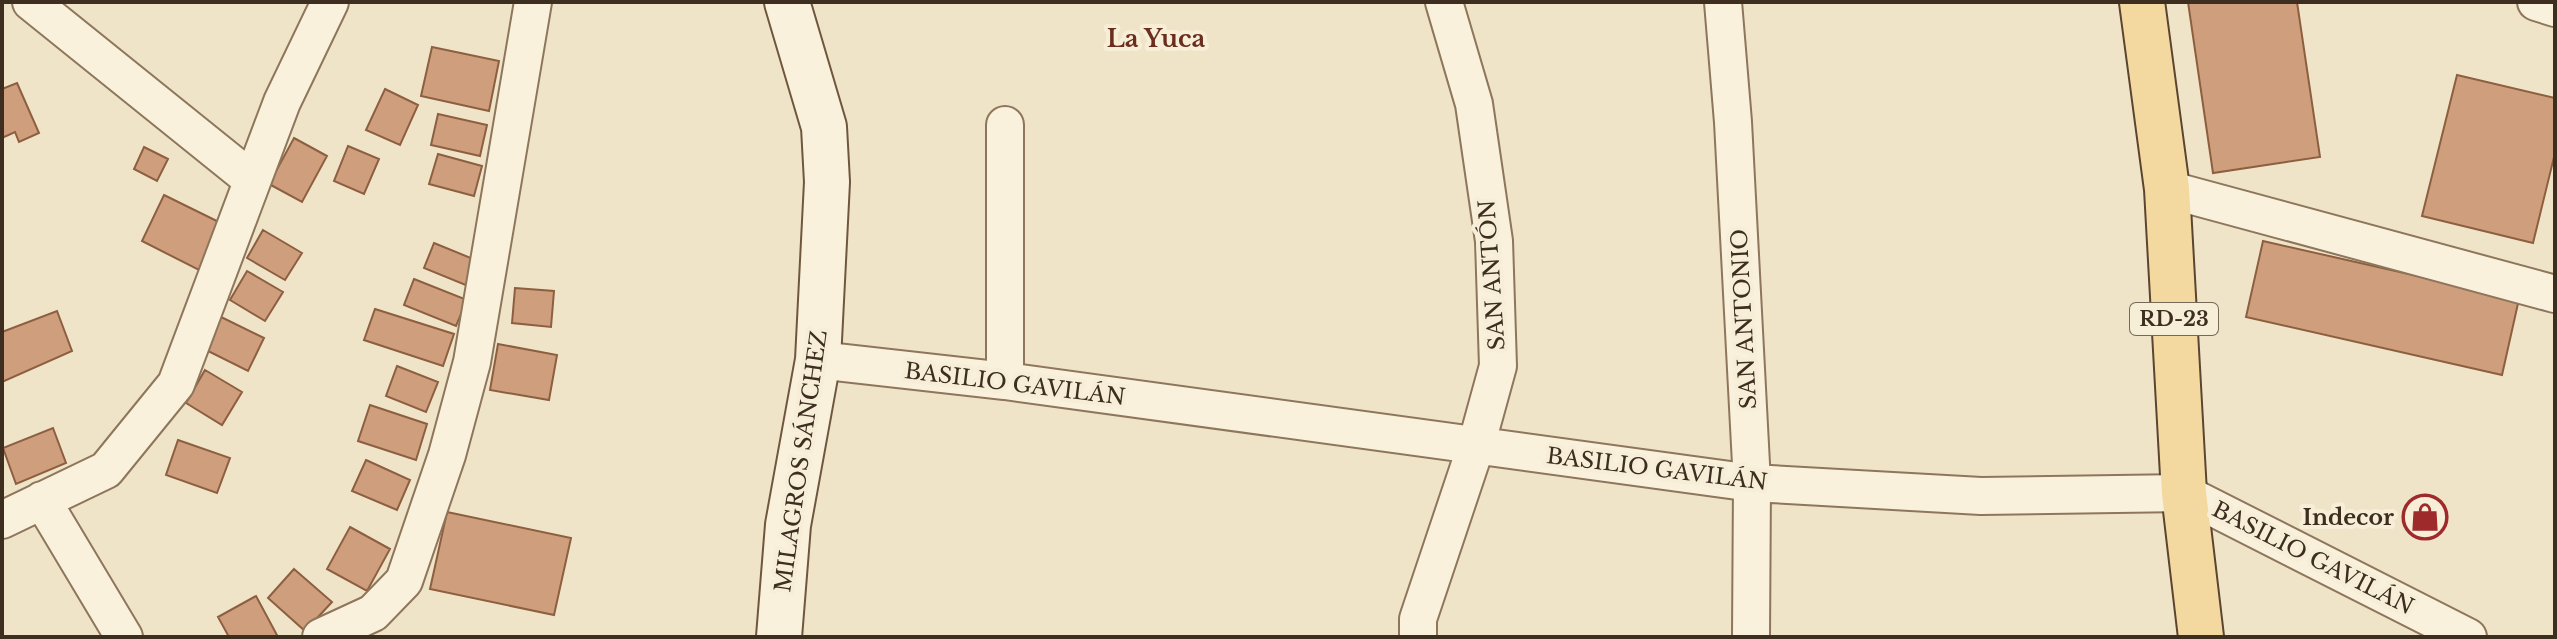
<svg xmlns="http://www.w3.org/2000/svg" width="2557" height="639" font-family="'Libre Baskerville',serif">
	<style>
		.building { fill: #cf9f7d; stroke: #8d5f41; stroke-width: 2 }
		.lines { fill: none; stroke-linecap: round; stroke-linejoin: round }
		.street-casing { stroke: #8d765c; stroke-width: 40 }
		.secondary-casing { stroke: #6f573f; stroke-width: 48 }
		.primary-casing { stroke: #5b4430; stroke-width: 48 }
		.street { stroke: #faf1dc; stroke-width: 36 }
		.secondary { stroke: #faf1dc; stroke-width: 44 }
		.primary { stroke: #f3d9a0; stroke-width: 44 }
		.labels { text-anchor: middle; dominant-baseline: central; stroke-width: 8; stroke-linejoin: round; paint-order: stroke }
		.shield { fill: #f7eed8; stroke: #756857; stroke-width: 2 }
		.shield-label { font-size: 20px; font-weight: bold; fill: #3d2e20 }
		.street-label { font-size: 22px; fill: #3d2e20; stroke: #f7eed8 }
		.poi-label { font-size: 22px; font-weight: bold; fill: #3d2e20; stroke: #f7eed8; text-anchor: end }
		.neighbourhood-label { font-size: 24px; font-weight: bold; fill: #6b2e1e; stroke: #f7eed8 }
	</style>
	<rect width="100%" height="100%" fill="#f0e4c8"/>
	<path class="building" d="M2188,2H2297L2320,157L2213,173Z
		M432,47L499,61L489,111L421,96Z
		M2457,75L2555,98V153L2533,243L2422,216Z
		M17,83L39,133L19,142L15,132L2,138V89Z
		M385,89L418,105L400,145L366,130Z
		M438,114L487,125L480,156L431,145Z
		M294,138L327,156L302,202L269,184Z
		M348,146L379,159L364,194L334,181Z
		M144,147L168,159L157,181L134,169Z
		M438,154L482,166L474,196L429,184Z
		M164,195L225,225L201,271L142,241Z
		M263,230L302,253L285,280L247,258Z
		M2263,241L2519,299L2502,375L2246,317Z
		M434,243L478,261L468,286L424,268Z
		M247,271L283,292L265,321L230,300Z
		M414,279L467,300L456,326L404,305Z
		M515,288L554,291L551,327L512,323Z
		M375,309L454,334L443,366L364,340Z
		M57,311L72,351L2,382V332Z
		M217,315L264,338L248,371L200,347Z
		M498,344L557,355L549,400L490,390Z
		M397,366L438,382L426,412L386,396Z
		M205,370L242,392L222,425L186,403Z
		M370,405L427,424L416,460L358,441Z
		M53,428L66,463L16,484L3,448Z
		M178,440L230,458L217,493L166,475Z
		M366,460L410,480L397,510L352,491Z
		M447,512L571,538L554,615L430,589Z
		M350,527L390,549L367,591L327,569Z
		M294,569L332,602L305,631L268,598Z
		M256,596L278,637H229L218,617Z"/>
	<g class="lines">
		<g class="street-casing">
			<path id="street" d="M31,2L252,180
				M1723,2L1733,122L1752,483L1751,637
				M2536,2L2555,8
				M1005,125V381
				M2167,189L2555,294
				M818,360L1005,381L1752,483L1981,496L2184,493L2468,637
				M42,500L124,637
				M2,520L106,470L176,384L282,102L330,2
				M321,637L373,613L404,581L447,455L472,362L533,2
				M1418,637V619L1476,446L1498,366L1494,241L1474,104L1444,2"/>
		</g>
		<g class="secondary-casing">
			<path id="secondary" d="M779,637L788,525L818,360L827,182L824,127L787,2"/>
		</g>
		<g class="primary-casing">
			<path id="primary" d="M2142,2L2167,189L2184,493L2201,637"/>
		</g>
		<use href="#street" class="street"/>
		<use href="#secondary" class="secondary"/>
		<use href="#primary" class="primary"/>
	</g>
	<defs>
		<g id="shop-ring" transform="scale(2.3)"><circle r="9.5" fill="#f7eed8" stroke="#9e2a2b" stroke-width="1.5"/><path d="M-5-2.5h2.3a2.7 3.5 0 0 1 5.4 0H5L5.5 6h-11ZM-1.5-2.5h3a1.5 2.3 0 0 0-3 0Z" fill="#9e2a2b"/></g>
	</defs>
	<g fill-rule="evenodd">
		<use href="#shop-ring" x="2425" y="517"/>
	</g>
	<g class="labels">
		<rect class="shield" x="2130" y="303" width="88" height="32" rx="6"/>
		<g class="shield-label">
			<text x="2174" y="319">RD-23</text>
		</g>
		<g class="street-label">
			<text transform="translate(1492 275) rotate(-94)">SAN ANTÓN</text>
			<text transform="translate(1744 319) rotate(-93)">SAN ANTONIO</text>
			<text transform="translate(1015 384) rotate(7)">BASILIO GAVILÁN</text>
			<text transform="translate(801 461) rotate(-82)">MILAGROS SÁNCHEZ</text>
			<text transform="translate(1657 469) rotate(7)">BASILIO GAVILÁN</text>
			<text transform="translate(2313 558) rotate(27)">BASILIO GAVILÁN</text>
		</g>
		<g class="poi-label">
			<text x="2394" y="517">Indecor</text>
		</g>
		<g class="neighbourhood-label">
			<text x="1156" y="38">La Yuca</text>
		</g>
	</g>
	<rect width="2557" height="639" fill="none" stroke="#3d2e20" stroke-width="8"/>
</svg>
